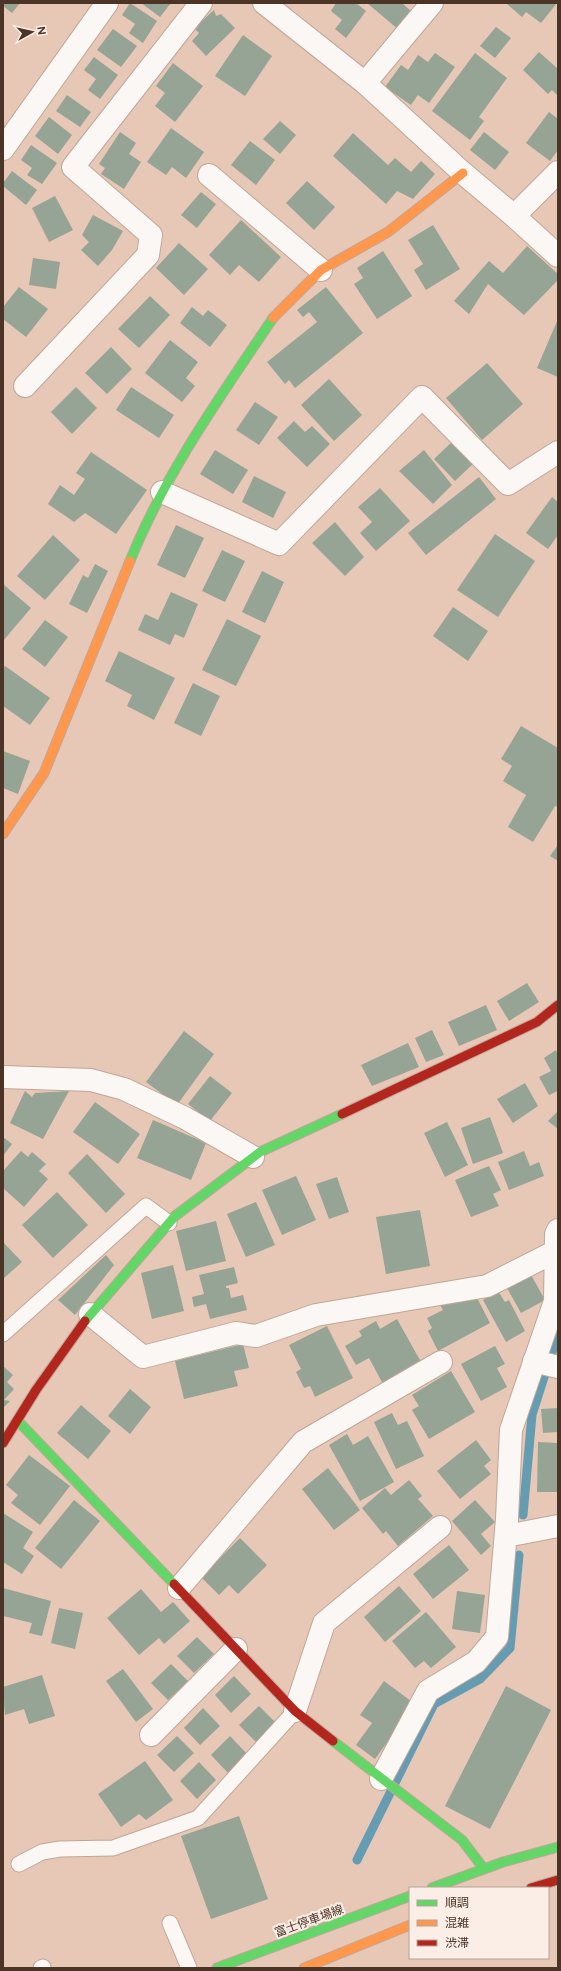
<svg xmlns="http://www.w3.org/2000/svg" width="561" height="1971" font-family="Figtree,'Noto Sans JP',sans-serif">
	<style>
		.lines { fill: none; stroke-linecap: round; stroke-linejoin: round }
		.stream { stroke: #659cb2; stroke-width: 9 }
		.building { fill: #96a495 }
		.lane-casing { stroke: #c0a698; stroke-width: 17 }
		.street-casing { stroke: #c0a698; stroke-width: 24 }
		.fast-casing { stroke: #c0a698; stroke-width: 11 }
		.slow-casing { stroke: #c0a698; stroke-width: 11 }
		.jam-casing { stroke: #c0a698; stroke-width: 11 }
		.lane { stroke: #fbf7f4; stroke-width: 15 }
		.street { stroke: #fbf7f4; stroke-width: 22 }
		.fast { stroke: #63d668; stroke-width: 9 }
		.slow { stroke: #ff974d; stroke-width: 9 }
		.jam { stroke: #b3261e; stroke-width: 9 }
		.labels { text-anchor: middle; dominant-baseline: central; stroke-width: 4; stroke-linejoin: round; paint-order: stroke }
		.street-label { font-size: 12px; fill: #4c3426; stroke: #fbeee7 }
	</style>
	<rect width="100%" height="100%" fill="#e7c7b5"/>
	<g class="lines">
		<path class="stream" d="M523,1515L532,1415L558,1333
			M357,1860L434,1704L480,1679L510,1648L519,1555"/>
	</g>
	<path class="building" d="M3,3H20L12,13L3,6Z
		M130,3L157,21L143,43L129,33L135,24L122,15Z
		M141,3H171L160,17Z
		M336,3H356L366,11L346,38L335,29L342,20L331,11Z
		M367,3H402L413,13L399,30Z
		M506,3H557L541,23L526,12L522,17Z
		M214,10L216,16L221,14L235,28L206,56L192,41L199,33L194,28Z
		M496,27L511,38L495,58L480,46Z
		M113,29L137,46L121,67L97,50Z
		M243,35L272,56L245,96L215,76Z
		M539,52L558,69V96L552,90L548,94L523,70Z
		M435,53L455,67L429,103L418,95L411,105L385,87L401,65L408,70L418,55L428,62Z
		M475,53L507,78L479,117L484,121L470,140L432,111Z
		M94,57L118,75L100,99L88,90L96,79L84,70Z
		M173,63L203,86L175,122L155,106L165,93L156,86Z
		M67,95L91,112L80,127L56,111Z
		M549,112L558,119V150L550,161L526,143Z
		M49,117L72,135L58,154L35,136Z
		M280,121L296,135L280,154L263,139Z
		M171,128L204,152L186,178L172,167L166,175L147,162Z
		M120,132L136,143L129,154L141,162L124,189L101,174L105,168L99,164Z
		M484,132L509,152L495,170L470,150Z
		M353,133L388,165L395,158L411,172L421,161L435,174L413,199L397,191L386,204L333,156Z
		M250,141L275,160L256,185L231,165Z
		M31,145L57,163L42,184L27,175L32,168L21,160Z
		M12,171L37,190L26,205L3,186V183Z
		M307,181L335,207L314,230L286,203Z
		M201,192L216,204L197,228L181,215Z
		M55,196L73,230L49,242L32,208Z
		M93,215L123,231L112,250L98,266L81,250L89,242L82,235Z
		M241,220L281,257L259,282L239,265L230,275L209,255Z
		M433,225L460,269L426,290L414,270L423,264L408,240Z
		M179,243L208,269L184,295L156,268Z
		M527,246L558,274V280L524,315L488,284L469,314L454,301L489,261L503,273Z
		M383,251L412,296L377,319L354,284L363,278L357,268Z
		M33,258L60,262L56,289L29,285Z
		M19,287L48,309L26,337L3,319V307Z
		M326,287L363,333L295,388L289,380L285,384L267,362L317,322L309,312L303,317L297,310Z
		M150,296L170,315L139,348L118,329Z
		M192,307L203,316L208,310L227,325L210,347L180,323Z
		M558,319V377L537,368Z
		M170,340L198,362L186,378L195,386L182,402L145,373Z
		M111,347L132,369L107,394L85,373Z
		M487,363L523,404L482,440L446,398Z
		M329,379L362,415L334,441L301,405Z
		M76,387L97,408L72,434L51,412Z
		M131,387L174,415L159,438L116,410Z
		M255,402L278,417L259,445L236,430Z
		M294,421L305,432L312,426L330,444L307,467L277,438Z
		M454,440L475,462L455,481L434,459Z
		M215,450L248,470L233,494L200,474Z
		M424,450L452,485L433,504L399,471Z
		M91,452L147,490L116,534L85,513L74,522L48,504L60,485L74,495L85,479L76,473Z
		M254,476L286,492L273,518L242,502Z
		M479,477L496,499L426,555L408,533Z
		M380,488L410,521L376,551L360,533L372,522L358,507Z
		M552,497L558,502V535L548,549L526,533Z
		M335,522L364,557L345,576L312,543Z
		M176,525L204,538L185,578L157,565Z
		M495,534L535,561L498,617L457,590Z
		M53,535L80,560L45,600L17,576Z
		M222,550L245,561L225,602L202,591Z
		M95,564L108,571L87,613L69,604L83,575L88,578Z
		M262,571L284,582L265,623L242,612Z
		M4,585L31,608L3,641V586Z
		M171,592L198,604L184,638L175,634L170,645L138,630L145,614L158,620Z
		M453,607L488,631L468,661L433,636Z
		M227,619L261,636L236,686L202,670Z
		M45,620L68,637L45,667L22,649Z
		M119,651L175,678L154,720L127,706L132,695L105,681Z
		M5,666L50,698L30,725L3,706V669Z
		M193,683L220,696L201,736L174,723Z
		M521,726L558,748V807L555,806L533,842L508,827L526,795L503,781L512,766L501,759Z
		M3,751L30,761L18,794L3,788Z
		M558,845V861L550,856Z
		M527,983L539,1002L509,1021L497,1001Z
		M486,1005L497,1030L459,1046L448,1022Z
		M432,1030L444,1055L426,1062L415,1038Z
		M184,1031L214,1054L177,1105L146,1082Z
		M408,1043L419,1067L372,1086L361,1065Z
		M556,1050L558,1055V1091L549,1095L539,1077L551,1071L544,1058Z
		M210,1076L232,1093L210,1121L188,1104Z
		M525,1083L538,1106L513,1123L497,1099Z
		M25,1091L32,1097L35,1093L69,1091L43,1139L10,1123Z
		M95,1102L140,1134L118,1164L73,1132Z
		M558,1111V1129L548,1121Z
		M490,1117L503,1153L473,1164L461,1128Z
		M153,1120L206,1143L191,1180L137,1158Z
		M447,1122L468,1165L445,1177L424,1133Z
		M3,1137L12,1144L3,1156Z
		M21,1151L28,1157L32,1152L46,1164L39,1171L48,1179L24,1207L3,1188V1171Z
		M524,1151L530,1166L539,1162L544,1176L509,1190L498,1162Z
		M87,1154L125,1194L106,1213L68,1173Z
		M489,1166L501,1190L493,1194L499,1206L471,1217L455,1180Z
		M296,1176L316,1220L282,1235L262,1190Z
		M337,1177L349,1212L329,1219L316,1184Z
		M57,1192L88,1225L53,1258L22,1225Z
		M256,1202L275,1245L246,1257L227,1214Z
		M420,1210L430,1266L386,1274L376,1217Z
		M216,1221L226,1261L186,1271L176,1231Z
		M3,1242L22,1262L3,1279Z
		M106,1255L114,1265L75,1315L58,1300Z
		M173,1265L184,1311L152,1319L141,1273Z
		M234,1267L238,1283L226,1286V1288H229L231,1298L243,1295L247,1310L210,1319L206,1304L194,1307L192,1297L204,1294L199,1275Z
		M531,1275L545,1300L521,1313L507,1288Z
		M498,1291L505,1302L509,1300L525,1331L506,1342L483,1300Z
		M475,1294L490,1323L438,1351L428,1331L432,1328L427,1318L443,1310L440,1305L456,1297L459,1303Z
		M397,1319L421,1362L383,1384L369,1358L356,1365L345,1346L362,1336L359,1331L376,1321L380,1329Z
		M327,1326L353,1378L315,1397L310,1386L304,1388L296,1372L301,1369L289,1345Z
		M243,1344L249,1368L234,1371L238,1386L184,1399L175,1361Z
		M495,1346L505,1364L497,1368L507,1387L481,1401L461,1364Z
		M3,1366L13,1375L7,1382L14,1389L4,1400L10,1401L3,1408Z
		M451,1371L475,1412L429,1439L412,1410L419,1406L412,1395Z
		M130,1389L151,1407L130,1434L108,1416Z
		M81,1405L111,1431L88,1459L57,1433Z
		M558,1408V1432L543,1433L541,1409Z
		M392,1413L398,1425L407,1421L424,1456L396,1469L374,1422Z
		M347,1434L353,1445L368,1436L394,1482L360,1501L329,1445Z
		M476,1440L491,1460L484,1466L491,1474L460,1499L437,1471Z
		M538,1442L558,1443V1492H537Z
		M29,1455L70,1486L40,1525L11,1503L18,1495L6,1485Z
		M328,1468L360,1510L334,1530L302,1489Z
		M409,1480L422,1496L418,1499L433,1516L398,1546L386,1531L383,1534L362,1508L385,1488L391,1495Z
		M74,1500L100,1521L61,1569L35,1548Z
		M475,1500L495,1522L481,1534L491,1546L481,1555L452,1521Z
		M3,1513L33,1532L23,1548L34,1556L22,1574L3,1562Z
		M240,1538L267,1565L238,1594L229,1585L219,1595L201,1577Z
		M449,1545L469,1570L433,1599L413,1574Z
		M399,1586L421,1611L385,1642L364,1617Z
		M3,1588L51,1601L42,1636L29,1633L32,1623L3,1616Z
		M141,1589L161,1612L173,1602L190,1621L164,1644L159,1638L139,1655L107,1618Z
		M457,1591L485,1595L480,1633L452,1629Z
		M59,1608L83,1613L75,1649L51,1643Z
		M426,1612L456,1647L431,1668L424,1661L415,1668L392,1641Z
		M197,1637L214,1654L194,1673L177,1656Z
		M171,1664L188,1681L168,1700L151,1683Z
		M123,1669L153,1709L136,1722L106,1681Z
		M42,1675L55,1716L29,1724L24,1709L5,1715L3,1687Z
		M234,1676L251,1694L231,1713L215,1695Z
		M384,1681L415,1704L375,1759L356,1745L372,1723L360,1715Z
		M506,1686L551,1710L490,1829L445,1806Z
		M259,1706L276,1723L256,1742L239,1725Z
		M203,1708L220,1726L200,1745L184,1728Z
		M177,1736L194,1753L174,1772L157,1755Z
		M230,1736L247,1754L228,1773L211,1755Z
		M145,1761L173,1800L146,1820L139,1814L121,1827L98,1794Z
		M199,1762L216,1780L197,1799L180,1781Z
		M239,1816L268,1899L211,1919L181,1836Z"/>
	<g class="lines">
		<g class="lane-casing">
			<path id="lane" d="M3,1334L146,1206L169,1223
				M19,1864L42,1852L60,1849L113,1848L198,1818L295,1711
				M170,1923L189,1968
				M41,1968L43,1967"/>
		</g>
		<g class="street-casing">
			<path id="street" d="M264,3L365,83L463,173L514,216L558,256
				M365,83L432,3
				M3,149L107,3
				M209,175L321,270
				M514,216L558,172
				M25,386L148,255L151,235L73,167L201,3
				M162,492L279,544L422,397L508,484L558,452
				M3,1077L91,1080L124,1089L185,1118L253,1157
				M90,1314L143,1357L236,1333L256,1336L316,1315L487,1286L556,1251
				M534,1361L558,1367
				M506,1536L558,1526
				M179,1588L303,1442L441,1362
				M295,1711L324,1623L440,1527
				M151,1735L236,1649
				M381,1779L428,1691L476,1662L497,1637L507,1519L511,1430L555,1301L556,1234L558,1230"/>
		</g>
		<g class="fast-casing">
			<path id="fast" d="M130,561C166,472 220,397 273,318
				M85,1321L175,1216L260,1152L342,1114
				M18,1421L174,1584
				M333,1741L462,1840L484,1869
				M432,1888L503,1862L558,1847
				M217,1968L410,1896"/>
		</g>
		<g class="slow-casing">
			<path id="slow" d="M273,318L321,270L388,232L463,173
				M3,834L44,773L130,561
				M304,1968L410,1925"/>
		</g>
		<g class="jam-casing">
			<path id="jam" d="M342,1114L537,1022L558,1005
				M3,1443L36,1390L85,1321
				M174,1584L295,1711L333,1741
				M531,1888L558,1880"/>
		</g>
		<use href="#lane" class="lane"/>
		<use href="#street" class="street"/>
		<use href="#fast" class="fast"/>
		<use href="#slow" class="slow"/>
		<use href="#jam" class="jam"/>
	</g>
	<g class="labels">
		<g class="street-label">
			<text transform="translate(309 1921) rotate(-20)">富士停車場線</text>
		</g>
	</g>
	<rect width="561" height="1971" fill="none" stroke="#4c3426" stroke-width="8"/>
	<rect x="409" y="1887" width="140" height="72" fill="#fbeee7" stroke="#b5a49a"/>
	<rect x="417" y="1900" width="20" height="6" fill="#63d668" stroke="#b5a49a"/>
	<text x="445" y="1907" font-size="12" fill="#4c3426">順調</text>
	<rect x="417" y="1920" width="20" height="6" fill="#ff974d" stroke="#b5a49a"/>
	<text x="445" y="1927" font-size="12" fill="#4c3426">混雑</text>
	<rect x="417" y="1940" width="20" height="6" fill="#b3261e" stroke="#b5a49a"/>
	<text x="445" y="1947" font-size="12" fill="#4c3426">渋滞</text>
	<g transform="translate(32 32) rotate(82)" stroke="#fbeee7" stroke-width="3" paint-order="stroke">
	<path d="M0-3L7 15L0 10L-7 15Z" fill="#4c3426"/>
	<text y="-6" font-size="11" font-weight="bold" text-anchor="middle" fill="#4c3426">N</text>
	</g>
</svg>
